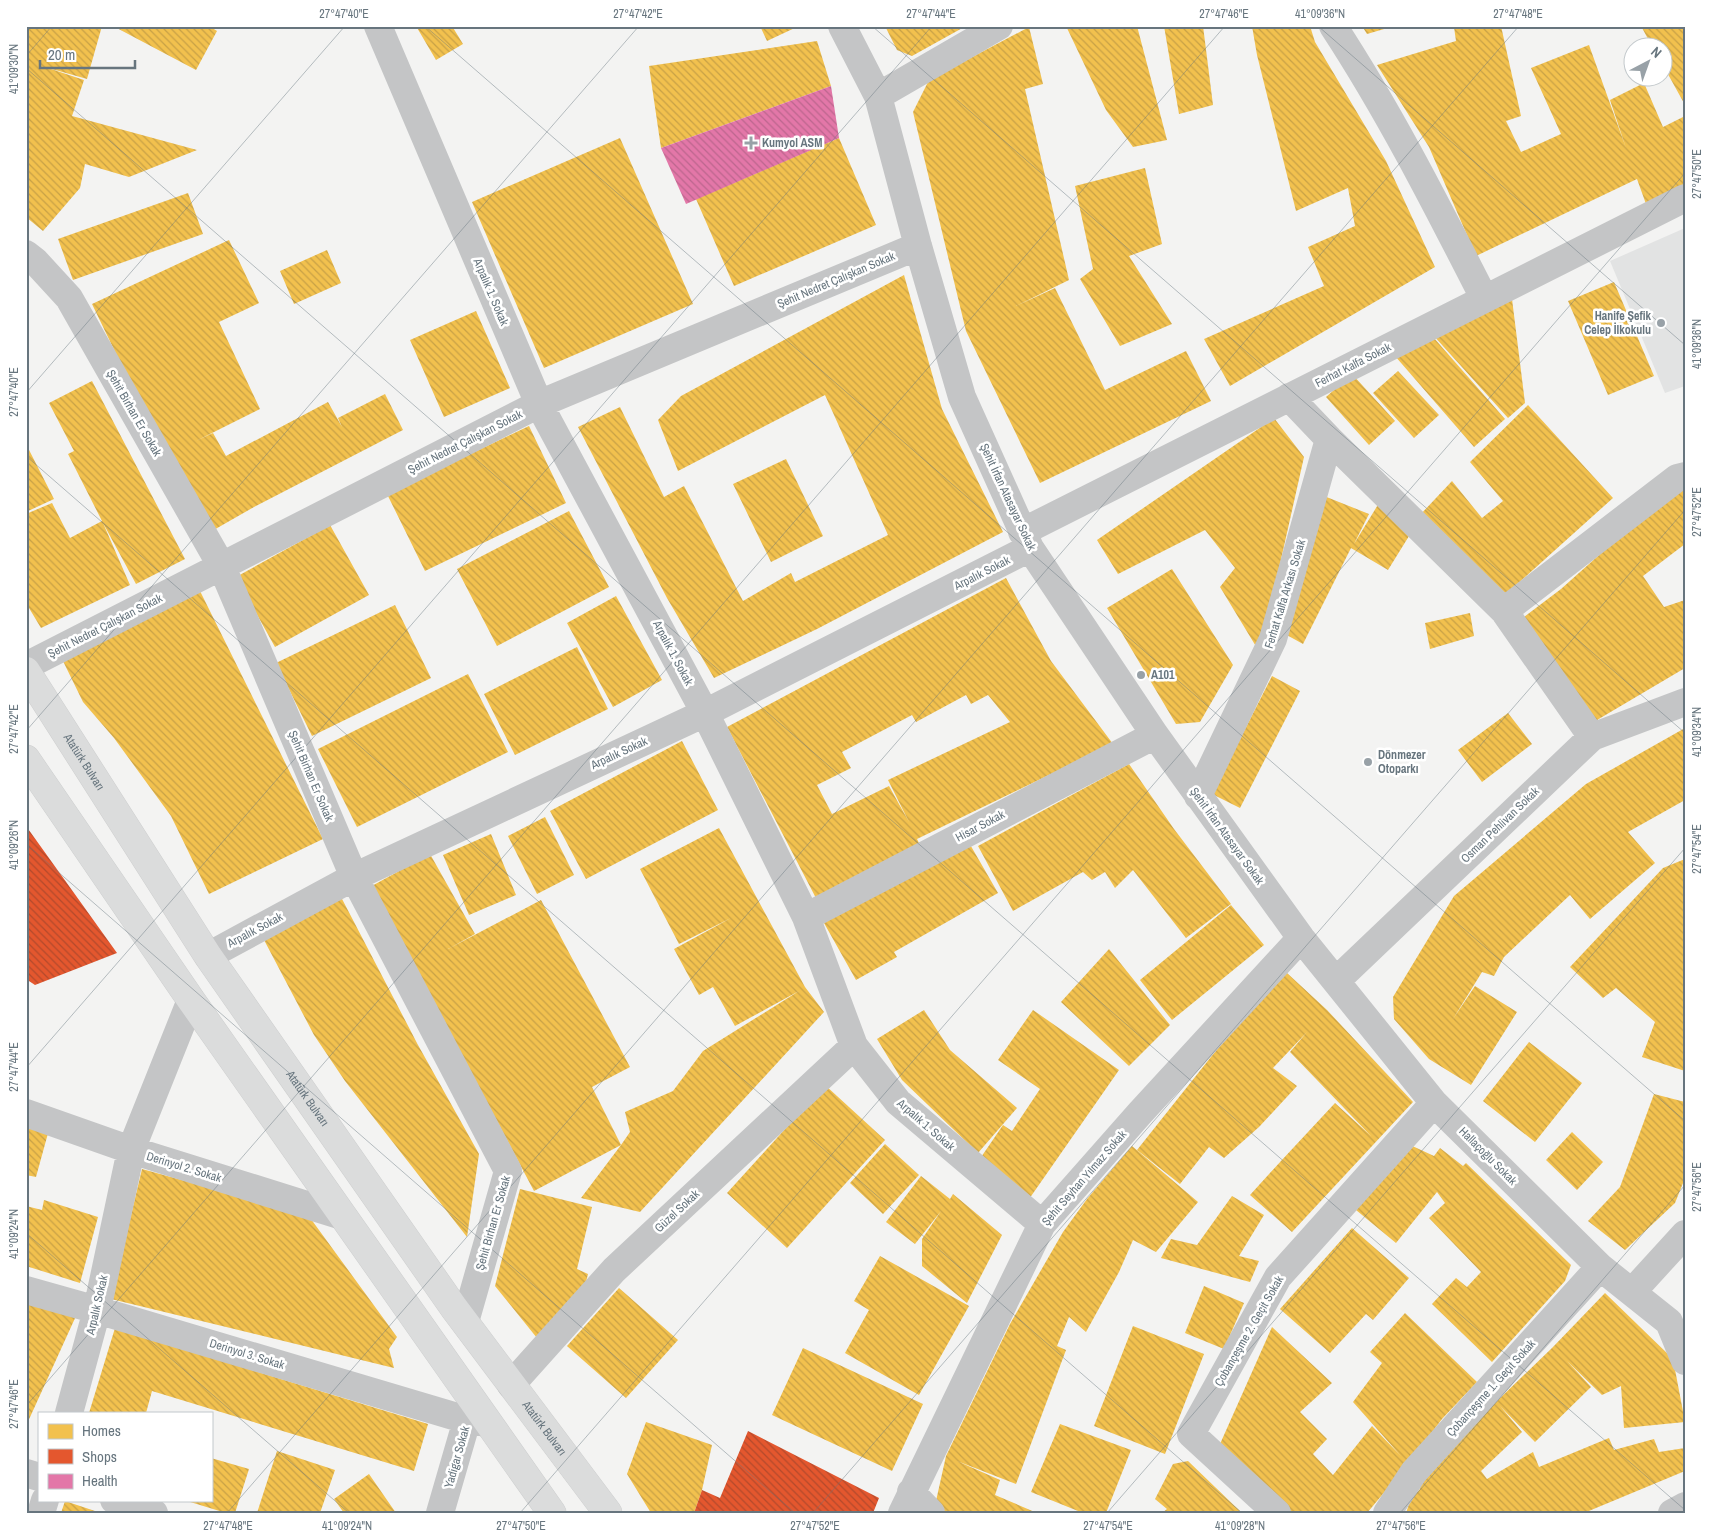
<svg xmlns="http://www.w3.org/2000/svg" width="1711" height="1539" font-family="'Archivo Narrow',sans-serif">
	<style>
		.built { fill: #e2e3e3 }
		.homes { fill: url(#homes-back-hatch); fill-rule: evenodd }
		.shops { fill: url(#shops-back-hatch) }
		.health { fill: url(#health-back-hatch) }
		.lines { fill: none; stroke-linecap: round; stroke-linejoin: round }
		.major-casing { stroke: #cecfcf; stroke-width: 29 }
		.minor { stroke: #c4c5c6; stroke-width: 28 }
		.major { stroke: #dbdcdc; stroke-width: 28 }
		.ticks { fill: none; stroke: #67757e; stroke-width: 1; stroke-opacity: 0.45 }
		.poi-dot { fill: #98a1a7; stroke: #fff; stroke-width: 2 }
		.labels { text-anchor: middle; dominant-baseline: central; stroke-width: 5; stroke-linejoin: round; paint-order: stroke }
		.poi-label { font-size: 12px; font-weight: bold; fill: #67757e; stroke: #fff; text-anchor: start }
		.street-label { font-size: 12px; fill: #67757e; stroke: #fff }
		.neatline { fill: none; stroke: #67757e; stroke-width: 2 }
		.ticks-label { font-size: 12px; text-anchor: middle; fill: #67757e }
	</style>
	<defs>
		<pattern id="homes-back-hatch" width="6" height="6" patternUnits="userSpaceOnUse" patternTransform="scale(1.25)"><rect width="6" height="6" fill="#f2c14e"/><path d="M-1 5l2 2M0 0l6 6M5-1l2 2" fill="none" stroke="#c8a146"/></pattern>
		<pattern id="shops-back-hatch" width="6" height="6" patternUnits="userSpaceOnUse" patternTransform="scale(1.25)"><rect width="6" height="6" fill="#e4572e"/><path d="M-1 5l2 2M0 0l6 6M5-1l2 2" fill="none" stroke="#b34a2c"/></pattern>
		<pattern id="health-back-hatch" width="6" height="6" patternUnits="userSpaceOnUse" patternTransform="scale(1.25)"><rect width="6" height="6" fill="#e377a8"/><path d="M-1 5l2 2M0 0l6 6M5-1l2 2" fill="none" stroke="#bc668e"/></pattern>
	</defs>
	<rect width="100%" height="100%" fill="#f3f3f2"/>
	<path class="built" d="M1685,228V386L1665,393L1610,261Z"/>
	<path class="homes" d="M26,26H102L87,79L45,67L84,80L72,116L197,150L129,177L85,164L80,188L43,231L26,217Z
		M113,26H209L217,31L196,70Z
		M416,26H452L463,44L436,60Z
		M760,26H799L767,41Z
		M885,26H966L912,56L897,50Z
		M1066,26H1137L1167,140L1133,147L1106,110Z
		M1164,26H1203L1213,105L1179,114Z
		M1252,26H1310L1315,42L1386,161L1435,267L1230,386L1204,339L1324,286L1308,247L1355,226L1348,188L1296,211L1257,55Z
		M1362,26H1391V27L1367,34Z
		M1458,26H1501L1521,116L1506,121L1521,152L1561,134L1531,68L1589,45L1626,148L1610,100L1644,83L1663,127L1685,116V185L1646,204L1637,179L1476,256L1429,147L1377,65L1456,41L1454,27Z
		M1641,26H1685V105L1664,67V48H1653Z
		M1029,27L1043,84L1025,89L1069,280L1016,306L1055,288L1105,390L1186,351L1211,401L1040,483L966,331L913,112L929,80Z
		M817,41L831,86L661,148L649,66Z
		M620,138L693,304L544,368L472,202Z
		M839,138L876,225L734,286L696,199Z
		M1145,168L1162,244L1129,256L1172,324L1120,346L1080,279L1093,269L1075,186Z
		M188,193L203,234L73,280L58,239Z
		M229,240L259,303L219,322L260,409L196,441L213,433L226,456L328,402L342,427L338,418L385,394L403,430L254,507L212,531L145,414L92,304Z
		M327,250L341,283L294,304L280,271Z
		M904,275L942,409L1003,532L817,629L714,678L667,598L578,427L620,407L664,497L684,486L743,601L791,573L795,582L888,535L825,395L678,471L658,420L681,396Z
		M1614,282L1654,376L1608,395L1568,301Z
		M1512,299L1525,403L1508,418L1433,335Z
		M476,311L510,388L444,417L410,340Z
		M1426,329L1505,419L1474,447L1395,356Z
		M1398,371L1439,415L1414,438L1373,393Z
		M1352,374L1395,421L1369,445L1326,397Z
		M92,381L185,559L136,584L103,523L130,585L41,628L26,603V514L52,503L70,538L102,521L68,454L74,451L49,403Z
		M1528,405L1613,498L1505,595L1420,515L1452,481L1482,518L1503,501L1470,462Z
		M1274,418L1304,457L1260,653L1220,587L1235,568L1205,530L1118,574L1097,540Z
		M529,426L566,503L425,571L387,494Z
		M26,444L54,499L26,512Z
		M786,459L823,536L771,562L733,484Z
		M1685,485V544L1643,576L1664,607L1685,600V668L1592,723L1520,620L1561,589L1617,539Z
		M1324,496L1369,514L1354,544L1379,503L1414,528L1388,570L1351,548L1303,644L1285,634Z
		M569,511L609,587L497,646L457,569Z
		M330,525L369,595L275,647L236,577Z
		M1172,569L1233,665L1200,722L1176,724L1107,608Z
		M1006,578L1051,661L1113,744L917,839L922,849L818,902L727,727ZM966,695L971,704L988,695L1010,722L888,780L909,822L889,786L832,814L817,785L851,768L842,752L912,715L916,722Z
		M200,591L323,839L209,894L171,816L114,738L83,702L62,659Z
		M616,596L662,680L613,707L567,623Z
		M395,605L431,678L312,736L276,663Z
		M1470,613L1474,636L1430,649L1425,623Z
		M577,647L608,709L515,755L484,694Z
		M468,674L508,752L357,827L318,749Z
		M1272,676L1300,691L1240,808L1212,794Z
		M1508,713L1532,744L1482,782L1458,750Z
		M1685,728V800L1628,832L1655,863L1590,919L1570,895L1504,957L1494,976L1482,972L1453,1019L1475,986L1517,1012L1471,1085L1429,1059L1394,1019L1393,997L1454,896L1586,784Z
		M682,741L718,810L586,879L550,811Z
		M1129,764L1174,829L1231,904L1186,938L1133,870L1115,888L1105,872L1092,880L1083,872L1013,911L978,846Z
		M545,817L574,875L537,894L508,836Z
		M719,828L805,987L824,1012L640,1212L581,1198L621,1145L534,1191L415,967L370,887L430,854L475,934L448,949L541,900L630,1067L592,1087L621,1145L630,1132L625,1112L673,1091L703,1051L799,991L735,1026L713,987L699,995L674,949L731,918L679,944L640,869Z
		M491,834L516,895L469,915L443,855Z
		M968,841L998,893L894,952L897,957L856,980L824,923Z
		M1685,859V1071L1642,1057L1655,1022L1616,988L1603,998L1570,967L1663,868Z
		M341,897L418,1045L479,1154L467,1237L345,1081L314,1035L263,938Z
		M1231,905L1264,945L1172,1020L1140,980Z
		M1109,949L1170,1025L1129,1066L1061,1002Z
		M1287,973L1327,1010L1413,1102L1292,1232L1250,1195L1281,1161L1296,1176L1281,1161L1335,1103L1371,1136L1290,1052L1307,1032L1273,1068L1297,1086L1259,1127L1224,1158L1209,1147L1180,1184L1137,1150L1230,1033Z
		M924,1010L950,1050L1017,1108L978,1153L902,1080L877,1039Z
		M1033,1010L1119,1070L1027,1202L975,1166L1003,1125L1012,1131L1040,1089L998,1060Z
		M1529,1042L1582,1083L1535,1142L1483,1101Z
		M825,1085L885,1140L787,1248L727,1193Z
		M1654,1094L1685,1102V1178L1675,1203L1625,1250L1588,1221L1620,1187Z
		M26,1118L50,1126L36,1177L26,1175Z
		M1572,1132L1603,1162L1577,1190L1546,1160Z
		M885,1144L919,1175L883,1214L850,1183Z
		M1408,1144L1434,1156L1440,1148L1463,1166L1466,1163L1571,1265L1565,1281L1492,1362L1432,1304L1456,1278L1467,1287L1481,1272L1429,1218L1445,1203L1437,1192L1396,1243L1356,1210Z
		M1132,1146L1198,1202L1156,1252L1133,1240L1119,1272L1086,1332L1069,1317L1057,1346L1066,1350L1016,1484L957,1461L1000,1480L995,1495L1037,1513H936L934,1510L946,1456L1010,1324L1063,1232L1087,1199Z
		M142,1169L308,1215L397,1337L389,1349L394,1368L111,1299Z
		M921,1176L950,1199L953,1194L1002,1235L967,1303L922,1266V1239L941,1211L915,1244L886,1222Z
		M520,1189L592,1207L577,1269L588,1274L584,1290L537,1338L495,1286Z
		M1232,1196L1264,1215L1239,1256L1259,1261L1250,1282L1161,1258L1171,1239L1197,1245Z
		M44,1200L98,1217L80,1283L26,1266V1206L42,1210Z
		M1352,1228L1409,1278L1373,1320L1366,1314L1330,1353L1280,1309Z
		M880,1256L969,1306L919,1395L845,1353L869,1310L854,1301Z
		M1204,1286L1244,1303L1224,1349L1185,1333Z
		M619,1288L678,1340L626,1398L567,1346Z
		M1605,1293L1673,1359L1685,1422L1624,1428L1621,1386L1602,1395L1567,1361L1591,1387L1535,1442L1500,1406L1522,1432L1481,1471L1487,1479L1533,1452L1539,1467L1609,1438L1614,1450L1654,1439L1659,1452L1685,1448V1471L1584,1513H1406L1411,1498L1420,1489L1421,1482L1496,1402L1552,1348Z
		M26,1302L76,1316L26,1426Z
		M1405,1313L1477,1382L1442,1419L1408,1464L1367,1513H1288L1220,1444L1272,1327L1332,1383L1300,1412L1327,1439L1313,1454L1333,1475L1372,1426L1401,1456L1353,1402L1382,1363L1370,1352Z
		M1133,1326L1204,1354L1165,1454L1094,1426Z
		M115,1328L428,1424L414,1471L152,1391L146,1413H89Z
		M803,1348L923,1404L892,1471L772,1415Z
		M646,1422L712,1445L702,1490L694,1513H651L627,1474Z
		M1060,1424L1131,1450L1106,1513H1083L1031,1492Z
		M277,1451L335,1470L320,1513H257Z
		M211,1458L249,1469L235,1513H226L187,1501L211,1500Z
		M1188,1461L1242,1513H1162L1167,1509L1155,1499L1173,1464Z
		M369,1474L396,1513H344L334,1499Z
		M65,1501L98,1512V1513H61Z"/>
	<path class="shops" d="M26,826L117,953L35,985L26,979Z
		M748,1431L879,1498L873,1513H694L702,1490L720,1498Z"/>
	<path class="health" d="M831,86L839,138L686,204L661,148Z"/>
	<g class="lines">
		<g class="major-casing">
			<g id="major">
				<path id="s1" d="M26,671L208,956L454,1308L608,1513"/>
				<path d="M26,759L191,1000L552,1513"/>
			</g>
		</g>
		<path class="minor" d="M378,26L539,404L705,713L806,917L854,1046L898,1102L1042,1224
			M842,26L878,96L918,246L962,397L1030,548L1155,735L1301,938L1434,1103L1600,1267L1669,1322L1685,1361
			M1333,26C1390,113 1437,206 1484,298
			M878,96L999,26
			M26,254L35,261L69,298L222,567L354,877L508,1171L465,1322
			M1289,397L1329,439L1504,611L1592,737
			M1022,532L1685,198
			M1504,611L1677,478L1685,476
			M26,666L539,404L918,246
			M1198,796L1273,639L1329,439
			M806,917L1155,735
			M208,956L354,877L705,713L1030,548
			M1336,981L1592,737L1685,702
			M26,1113L131,1150L342,1216
			M26,1290L97,1310L467,1420
			M1632,1292L1685,1234
			M511,1385L614,1270L854,1046
			M69,1413L97,1310L131,1150L191,1000
			M26,1473L39,1477
			M911,1492L931,1513
			M114,1500L154,1513
			M41,1513L45,1500
			M440,1513L467,1420L486,1423
			M902,1513L1042,1224L1140,1113L1301,938
			M1277,1513L1191,1434L1278,1277L1434,1103
			M1387,1513L1414,1472L1600,1267
			M1672,1513L1685,1506"/>
		<use href="#major" class="major"/>
	</g>
	<path class="ticks" d="M425,26L1685,1121M872,26L1685,733M1318,26L1685,345M26,56L52,26M26,68L1685,1510M26,393L345,26M26,456L1242,1513M26,731L639,26M26,844L795,1513M26,1068L932,26M26,1233L349,1513M26,1406L1225,26M227,1513L1519,26M520,1513L1685,173M813,1513L1685,510M1107,1513L1685,848M1400,1513L1685,1185"/>
	<g class="poi-dot">
		<path d="M748.5 135.5h5v5h5v5h-5v5h-5v-5h-5v-5h5z"/>
		<circle cx="1661" cy="323" r="5"/>
		<circle cx="1141" cy="675" r="5"/>
		<circle cx="1368" cy="762" r="5"/>
	</g>
	<g class="labels">
		<g class="poi-label">
			<text x="762" y="143">Kumyol ASM</text>
			<text x="1651" y="316" text-anchor="end">Hanife Şefik<tspan x="1651" dy="14">Celep İlkokulu</tspan></text>
			<text x="1151" y="675">A101</text>
			<text x="1378" y="755">Dönmezer<tspan x="1378" dy="14">Otoparkı</tspan></text>
		</g>
		<g class="street-label">
			<text transform="translate(836 280) rotate(-23)">Şehit Nedret Çalışkan Sokak</text>
			<text transform="translate(491 292) rotate(67)">Arpalık 1. Sokak</text>
			<text transform="translate(1353 365) rotate(-27)">Ferhat Kalfa Sokak</text>
			<text transform="translate(134 413) rotate(60)">Şehit Birhan Er Sokak</text>
			<text transform="translate(465 442) rotate(-27)">Şehit Nedret Çalışkan Sokak</text>
			<text transform="translate(1008 497) rotate(65)">Şehit İrfan Atasayar Sokak</text>
			<text transform="translate(982 573) rotate(-27)">Arpalık Sokak</text>
			<text transform="translate(1285 594) rotate(-73)">Ferhat Kalfa Arkası Sokak</text>
			<text transform="translate(105 626) rotate(-27)">Şehit Nedret Çalışkan Sokak</text>
			<text transform="translate(673 653) rotate(62)">Arpalık 1. Sokak</text>
			<text transform="translate(619 753) rotate(-25)">Arpalık Sokak</text>
			<text stroke="none"><textPath href="#s1" startOffset="108">Atatürk Bulvarı</textPath></text>
			<text transform="translate(311 776) rotate(67)">Şehit Birhan Er Sokak</text>
			<text transform="translate(1500 825) rotate(-44)">Osman Pehlivan Sokak</text>
			<text transform="translate(980 826) rotate(-28)">Hisar Sokak</text>
			<text transform="translate(1227 836) rotate(54)">Şehit İrfan Atasayar Sokak</text>
			<text transform="translate(255 930) rotate(-28)">Arpalık Sokak</text>
			<text stroke="none"><textPath href="#s1" startOffset="512">Atatürk Bulvarı</textPath></text>
			<text transform="translate(926 1125) rotate(41)">Arpalık 1. Sokak</text>
			<text transform="translate(1488 1156) rotate(45)">Hallaçoğlu Sokak</text>
			<text transform="translate(184 1167) rotate(17)">Derinyol 2. Sokak</text>
			<text transform="translate(1084 1178) rotate(-49)">Şehit Seyhan Yılmaz Sokak</text>
			<text transform="translate(677 1211) rotate(-43)">Güzel Sokak</text>
			<text transform="translate(493 1223) rotate(-74)">Şehit Birhan Er Sokak</text>
			<text transform="translate(97 1305) rotate(-77)">Arpalık Sokak</text>
			<text transform="translate(1249 1331) rotate(-60)">Çobançeşme 2. Geçit Sokak</text>
			<text transform="translate(247 1354) rotate(17)">Derinyol 3. Sokak</text>
			<text transform="translate(1491 1388) rotate(-48)">Çobançeşme 1. Geçit Sokak</text>
			<text stroke="none"><textPath href="#s1" startOffset="918">Atatürk Bulvarı</textPath></text>
			<text transform="translate(457 1457) rotate(-74)">Yadigar Sokak</text>
		</g>
	</g>
	<rect width="1711" height="1539" fill="none" stroke="#ffffff" stroke-width="55"/>
	<rect x="38" y="1412" width="175" height="90" fill="#ffffff" stroke="#c2c8cb"/>
	<rect x="48" y="1424" width="25" height="15" fill="#f2c14e" stroke="#c2c8cb"/>
	<text x="82" y="1436" font-size="15" fill="#67757e">Homes</text>
	<rect x="48" y="1449" width="25" height="15" fill="#e4572e" stroke="#c2c8cb"/>
	<text x="82" y="1462" font-size="15" fill="#67757e">Shops</text>
	<rect x="48" y="1474" width="25" height="15" fill="#e377a8" stroke="#c2c8cb"/>
	<text x="82" y="1486" font-size="15" fill="#67757e">Health</text>
	<g transform="translate(1648 62) rotate(41)"><circle r="24" fill="#ffffff" stroke="#c2c8cb"/>
	<path d="M0-4L9 19L0 12L-9 19Z" fill="#98a1a7"/>
	<text y="-8" font-size="14" font-weight="bold" text-anchor="middle" fill="#67757e">N</text>
	</g>
	<path d="M40 60v8h95v-8" fill="none" stroke="#67757e" stroke-width="2.5"/>
	<text x="48" y="60" font-size="15" fill="#67757e" stroke="#ffffff" stroke-width="4" paint-order="stroke">20 m</text>
	<rect x="28" y="28" width="1656" height="1484" class="neatline"/>
	<g class="ticks-label">
		<text x="344" y="18">27°47'40"E</text>
		<text x="638" y="18">27°47'42"E</text>
		<text x="931" y="18">27°47'44"E</text>
		<text x="1224" y="18">27°47'46"E</text>
		<text x="1320" y="18">41°09'36"N</text>
		<text x="1518" y="18">27°47'48"E</text>
		<text transform="translate(14 69) rotate(-90)" y="4">41°09'30"N</text>
		<text transform="translate(1697 174) rotate(-90)" y="4">27°47'50"E</text>
		<text transform="translate(1697 344) rotate(-90)" y="4">41°09'36"N</text>
		<text transform="translate(14 392) rotate(-90)" y="4">27°47'40"E</text>
		<text transform="translate(1697 512) rotate(-90)" y="4">27°47'52"E</text>
		<text transform="translate(14 729) rotate(-90)" y="4">27°47'42"E</text>
		<text transform="translate(1697 732) rotate(-90)" y="4">41°09'34"N</text>
		<text transform="translate(14 845) rotate(-90)" y="4">41°09'26"N</text>
		<text transform="translate(1697 849) rotate(-90)" y="4">27°47'54"E</text>
		<text transform="translate(14 1067) rotate(-90)" y="4">27°47'44"E</text>
		<text transform="translate(1697 1187) rotate(-90)" y="4">27°47'56"E</text>
		<text transform="translate(14 1234) rotate(-90)" y="4">41°09'24"N</text>
		<text transform="translate(14 1404) rotate(-90)" y="4">27°47'46"E</text>
		<text x="228" y="1530">27°47'48"E</text>
		<text x="347" y="1530">41°09'24"N</text>
		<text x="521" y="1530">27°47'50"E</text>
		<text x="815" y="1530">27°47'52"E</text>
		<text x="1108" y="1530">27°47'54"E</text>
		<text x="1240" y="1530">41°09'28"N</text>
		<text x="1401" y="1530">27°47'56"E</text>
	</g>
</svg>
